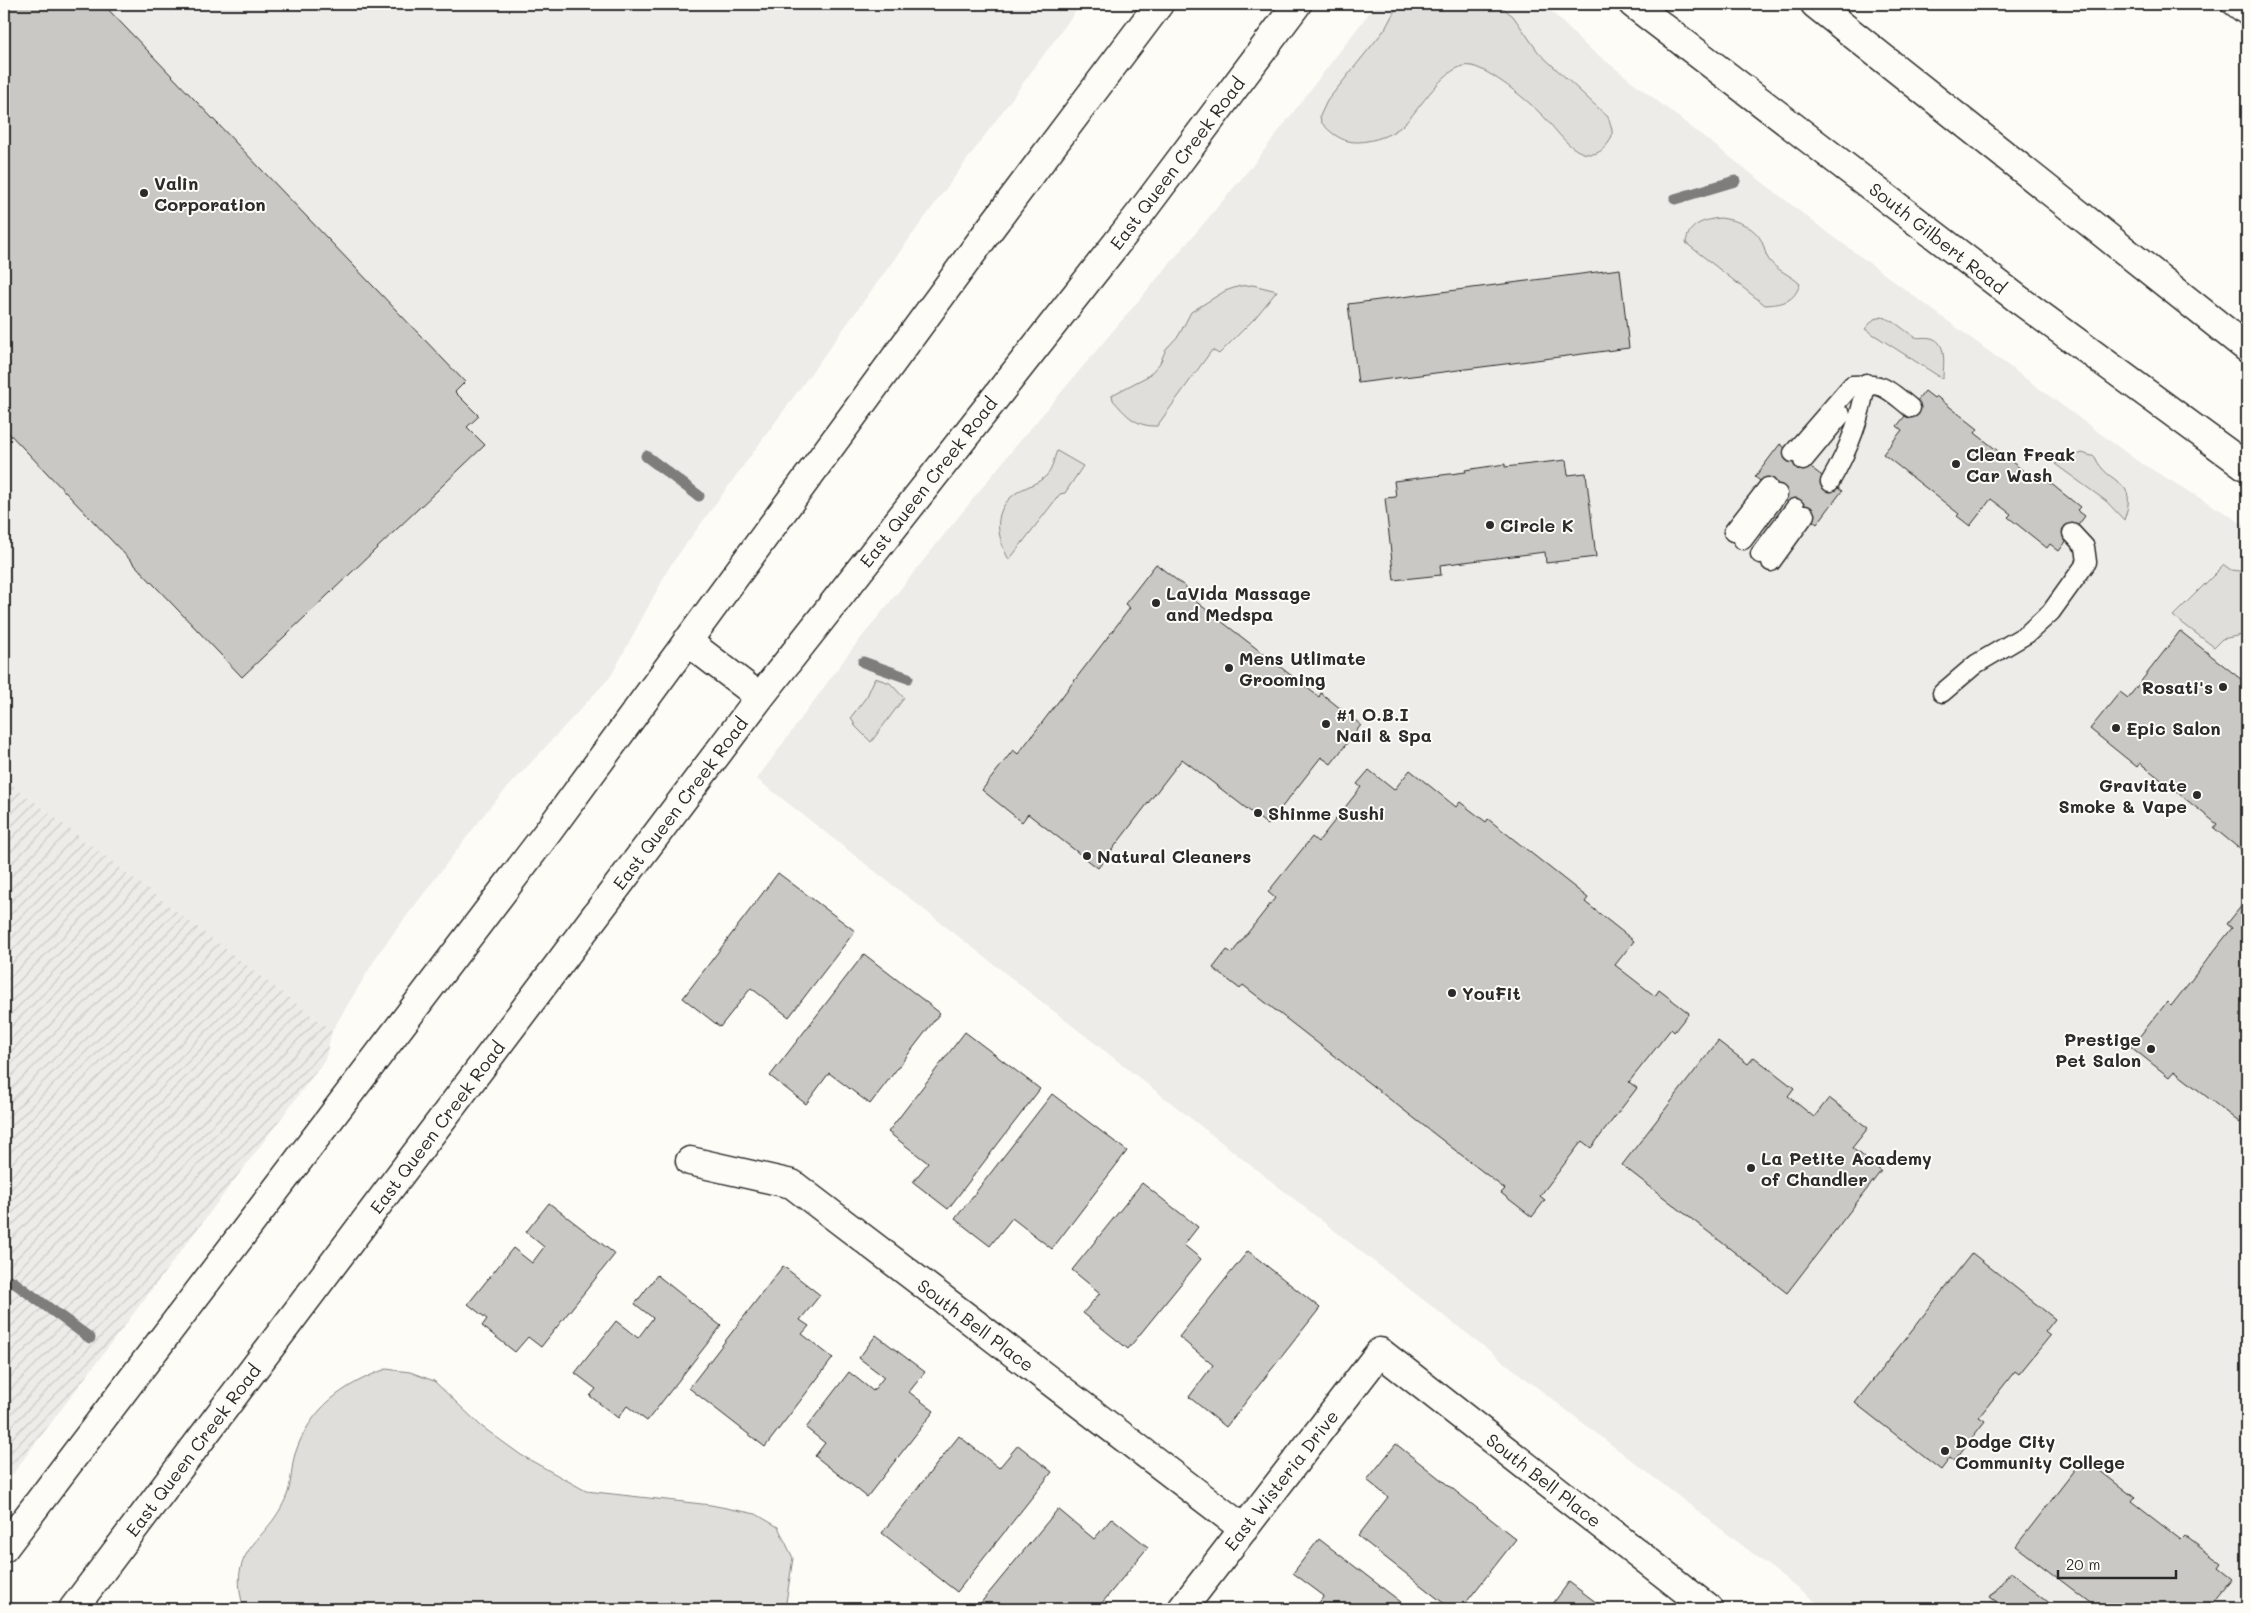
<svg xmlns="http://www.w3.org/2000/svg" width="2251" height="1613" font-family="Mali,sans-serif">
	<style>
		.built { fill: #edece8 }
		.industrial { fill: url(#industrial-furrows) }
		.grass { fill: #dfdeda; stroke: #858482 }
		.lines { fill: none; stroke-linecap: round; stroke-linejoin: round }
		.stream { stroke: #7e7d7b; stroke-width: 11 }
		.building { fill: #c9c8c4; stroke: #2b2b2b }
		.lane-casing { stroke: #2b2b2b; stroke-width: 21 }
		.street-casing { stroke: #2b2b2b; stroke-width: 31 }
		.primary-casing { stroke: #2b2b2b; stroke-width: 31 }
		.lane { stroke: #fdfcf7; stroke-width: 18 }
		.street { stroke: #fdfcf7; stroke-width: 28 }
		.primary { stroke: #fdfcf7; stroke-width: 28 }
		.poi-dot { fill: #2b2b2b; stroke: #fdfcf7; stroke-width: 2 }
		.labels { text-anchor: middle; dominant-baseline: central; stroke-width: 4; stroke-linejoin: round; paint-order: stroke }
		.street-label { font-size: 18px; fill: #2b2b2b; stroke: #fdfcf7 }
		.poi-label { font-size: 18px; font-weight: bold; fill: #2b2b2b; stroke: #fdfcf7; text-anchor: start }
	</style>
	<defs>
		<pattern id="industrial-furrows" width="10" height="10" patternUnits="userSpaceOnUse" patternTransform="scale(1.25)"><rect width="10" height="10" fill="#edece8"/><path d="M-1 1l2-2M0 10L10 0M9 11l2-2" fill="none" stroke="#cbcbc7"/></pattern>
	</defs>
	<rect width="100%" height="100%" fill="#fdfcf7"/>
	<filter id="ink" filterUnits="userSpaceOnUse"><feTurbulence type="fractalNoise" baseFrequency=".02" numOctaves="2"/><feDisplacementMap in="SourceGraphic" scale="10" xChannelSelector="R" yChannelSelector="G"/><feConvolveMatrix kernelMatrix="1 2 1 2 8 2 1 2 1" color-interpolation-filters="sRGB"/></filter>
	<g filter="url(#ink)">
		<path class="built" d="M4,4H1081L670,566L611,676L489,808L380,951L332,1031L4,778Z
			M1376,4H1544L1585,45L1815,223L2136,460L2247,526V1609H1825L1386,1271L757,779L849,653L1010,453L1253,165Z"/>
		<path class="industrial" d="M4,778L332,1031L325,1060L4,1485Z"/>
		<path class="grass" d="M1405,4H1498L1513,16L1539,53L1608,117C1611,126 1615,134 1609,142C1605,148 1598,155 1590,154C1570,154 1554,126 1541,114C1527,100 1492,71 1472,66C1446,60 1419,112 1402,126C1392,134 1380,139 1367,141C1347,145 1334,137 1321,122L1320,116L1327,101L1385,29L1395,10Z
			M1720,218C1736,220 1755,226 1762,242C1765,248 1765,255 1769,260C1776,270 1791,275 1800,284C1794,302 1783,304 1765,305L1686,243C1688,224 1704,220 1720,218Z
			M1253,285L1277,291L1255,318L1219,354L1212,350L1157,426C1136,427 1126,415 1113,400L1112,395L1148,376L1160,363L1166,349L1179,335L1191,312L1225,291L1240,286Z
			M1882,317C1894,320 1901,328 1912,335C1918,340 1923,336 1931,338C1948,342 1943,366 1943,379L1865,329L1874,319Z
			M1057,451L1083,466L1065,493L1060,494L1009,560C996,535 991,509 1019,491C1028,486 1039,483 1047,475C1053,469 1053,459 1057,451Z
			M2082,453L2095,457C2108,487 2140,477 2124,520L2106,501L2055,464Z
			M2224,565L2231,570L2247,572V634L2222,639L2214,647L2173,616Z
			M875,678L890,683L904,698L871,742L855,726L851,717L867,696Z
			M386,1369L410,1372L434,1381L481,1426L521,1455L586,1491L711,1505L756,1514L778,1527L793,1558L785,1609H244C225,1546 268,1544 287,1495C292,1482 291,1467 295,1454C310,1408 343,1385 386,1369Z"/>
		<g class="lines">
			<path class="stream" d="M1675,199L1735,181
				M646,456L699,496
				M863,662L908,678
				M12,1281L90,1338"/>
		</g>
		<path class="building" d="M4,4H103L465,382L455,392L479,416L467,427L485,445L242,677L4,428Z
			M1620,269L1629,348L1358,383L1348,304Z
			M1925,391L1934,398L1936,396L1978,429L1975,433L2035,480L2039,474L2080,507L2077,510L2085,516L2059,551L2050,544L2047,548L2008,517L2011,514L1991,499L1970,526L1957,516L1959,514L1883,454L1902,430L1897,426Z
			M1780,444L1842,491L1817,524L1755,477Z
			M1566,460L1568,475L1586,473L1596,557L1546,563L1545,552L1440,565L1441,575L1394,580L1385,498L1396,497L1394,481L1466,472L1465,470L1505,464V467Z
			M1156,564L1197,596L1194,600L1319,697L1321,693L1361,725L1331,764L1321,757L1268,825L1182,759L1098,868L1028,814L1022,822L982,790L1013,750L1018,754L1130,608L1125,604Z
			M2180,631L2247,684V855L2214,828L2217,824L2140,763L2137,767L2090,729L2120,692L2128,698Z
			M1369,770L1394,790L1410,770L1456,807L1460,802L1486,822L1488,819L1588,898L1585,902L1634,941L1615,965L1655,996L1659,990L1689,1013L1674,1032L1671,1029L1629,1082L1637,1088L1591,1148L1582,1141L1540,1196L1545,1200L1532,1217L1501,1193L1505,1189L1243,985L1240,989L1213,968L1227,950L1232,953L1275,898L1268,892L1312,837L1318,842L1361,787L1357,784Z
			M778,873L855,931L789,1017L751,988L720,1027L683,998Z
			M2247,899V1114L2240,1123L2174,1071L2169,1077L2131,1047L2167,1002L2171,1006L2232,928L2227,924Z
			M864,954L940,1013L870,1104L829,1073L806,1104L770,1076Z
			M965,1032L1040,1089L948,1209L913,1182L928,1163L888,1132Z
			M1718,1041L1748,1064L1754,1057L1794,1088L1788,1096L1814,1117L1829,1098L1868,1128L1852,1148L1881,1171L1787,1293L1622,1165Z
			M1052,1094L1127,1151L1052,1249L1012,1218L990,1246L955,1219Z
			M1142,1183L1198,1227L1184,1245L1201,1259L1128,1349L1083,1313L1100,1293L1072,1270Z
			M549,1203L615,1254L541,1347L528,1337L515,1352L482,1326L487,1319L468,1304L513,1248L532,1263L544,1247L526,1232Z
			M1248,1251L1320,1308L1226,1427L1189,1397L1213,1365L1179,1337Z
			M1972,1253L2055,1319L2045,1332L2050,1336L2019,1374L2015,1371L1979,1417L1985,1421L1954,1461L1950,1458L1941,1470L1855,1403Z
			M783,1266L820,1295L800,1320L809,1326L802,1334L833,1358L765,1447L689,1388Z
			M657,1275L721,1326L647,1421L627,1406L618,1418L590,1396L596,1389L575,1373L616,1321L638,1338L653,1318L635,1304Z
			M876,1335L925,1372L909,1392L934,1411L867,1497L815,1456L825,1443L806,1428L849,1372L873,1391L884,1377L859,1358Z
			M959,1436L999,1468L1018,1445L1052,1472L957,1592L882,1533Z
			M1396,1444L1516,1539L1461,1609H1451L1358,1536L1388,1497L1367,1480Z
			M2081,1462L2092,1471L2095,1467L2135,1498L2132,1502L2180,1539L2184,1535L2222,1564L2219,1568L2233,1579L2209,1609H2098L2016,1546Z
			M1058,1509L1094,1539L1112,1518L1148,1547L1097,1609H984L979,1605Z
			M1319,1539L1410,1609H1314L1324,1596L1293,1573Z
			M2010,1572L2057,1609H2005L1990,1598Z
			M1569,1582L1605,1609H1549Z"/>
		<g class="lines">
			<g class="lane-casing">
				<path id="lane" d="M2230,4L2247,17
					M1793,453L1852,385C1885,382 1887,389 1911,408
					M1803,461L1841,415
					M1830,482C1848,451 1861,418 1866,383
					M1733,532L1768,487
					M1743,540L1778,494
					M1760,554L1795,508
					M1771,562L1805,515
					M1942,693L1976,664L2027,634L2051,612L2087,562L2085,547L2072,533"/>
			</g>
			<g class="street-casing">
				<path id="street" d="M690,1161L792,1184L1244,1529
					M1182,1609L1380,1352L1709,1609"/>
			</g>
			<g class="primary-casing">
				<path id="primary" d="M1633,4L2018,299L2247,467
					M1815,4L2247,348
					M687,641L760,697
					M4,1548L547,833L989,230L1159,4
					M73,1609L760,697L1142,211L1297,4"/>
			</g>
			<use href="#lane" class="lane"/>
			<use href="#street" class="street"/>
			<use href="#primary" class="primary"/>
		</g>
	</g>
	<g class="poi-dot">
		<circle cx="144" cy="193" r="5"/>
		<circle cx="1956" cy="464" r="5"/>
		<circle cx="1490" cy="525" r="5"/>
		<circle cx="1156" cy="603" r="5"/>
		<circle cx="1229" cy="668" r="5"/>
		<circle cx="2223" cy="687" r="5"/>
		<circle cx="1326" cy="724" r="5"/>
		<circle cx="2116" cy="728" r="5"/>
		<circle cx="2197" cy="795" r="5"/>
		<circle cx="1258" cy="813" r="5"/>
		<circle cx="1087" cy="856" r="5"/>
		<circle cx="1452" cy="993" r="5"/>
		<circle cx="2151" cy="1049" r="5"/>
		<circle cx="1751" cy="1168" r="5"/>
		<circle cx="1945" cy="1451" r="5"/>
	</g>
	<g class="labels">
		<g class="street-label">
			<text transform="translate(1177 163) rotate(-53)">East Queen Creek Road</text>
			<text transform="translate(1938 238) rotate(38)">South Gilbert Road</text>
			<text transform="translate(928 482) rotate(-52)">East Queen Creek Road</text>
			<text transform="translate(680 803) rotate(-53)">East Queen Creek Road</text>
			<text transform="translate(437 1127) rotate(-53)">East Queen Creek Road</text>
			<text transform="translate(976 1325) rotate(37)">South Bell Place</text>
			<text transform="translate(193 1450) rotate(-53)">East Queen Creek Road</text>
			<text transform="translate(1281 1480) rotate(-52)">East Wisteria Drive</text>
			<text transform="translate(1544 1480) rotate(38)">South Bell Place</text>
		</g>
		<g class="poi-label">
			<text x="154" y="183">Valin<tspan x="154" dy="21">Corporation</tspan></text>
			<text x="1966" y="454">Clean Freak<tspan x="1966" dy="21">Car Wash</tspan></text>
			<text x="1500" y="525">Circle K</text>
			<text x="1166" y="593">LaVida Massage<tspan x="1166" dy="21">and Medspa</tspan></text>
			<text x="1239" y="658">Mens Utlimate<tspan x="1239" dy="21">Grooming</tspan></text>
			<text x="2213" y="687" text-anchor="end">Rosati's</text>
			<text x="1336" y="714">#1 O.B.I<tspan x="1336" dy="21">Nail &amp; Spa</tspan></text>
			<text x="2126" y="728">Epic Salon</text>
			<text x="2187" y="785" text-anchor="end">Gravitate<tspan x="2187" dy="21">Smoke &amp; Vape</tspan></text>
			<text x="1268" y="813">Shinme Sushi</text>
			<text x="1097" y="856">Natural Cleaners</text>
			<text x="1462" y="993">YouFit</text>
			<text x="2141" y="1039" text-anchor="end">Prestige<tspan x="2141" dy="21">Pet Salon</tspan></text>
			<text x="1761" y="1158">La Petite Academy<tspan x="1761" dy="21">of Chandler</tspan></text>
			<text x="1955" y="1441">Dodge City<tspan x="1955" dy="21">Community College</tspan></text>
		</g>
	</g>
	<rect width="2251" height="1613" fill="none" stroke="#fdfcf7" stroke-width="20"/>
	<rect x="10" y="10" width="2231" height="1593" fill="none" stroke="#2b2b2b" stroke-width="2" filter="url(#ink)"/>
	<path d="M2058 1570v8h118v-8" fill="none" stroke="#2b2b2b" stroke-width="2.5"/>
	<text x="2066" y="1570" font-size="15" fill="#2b2b2b" stroke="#fdfcf7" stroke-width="4" paint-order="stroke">20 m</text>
</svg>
